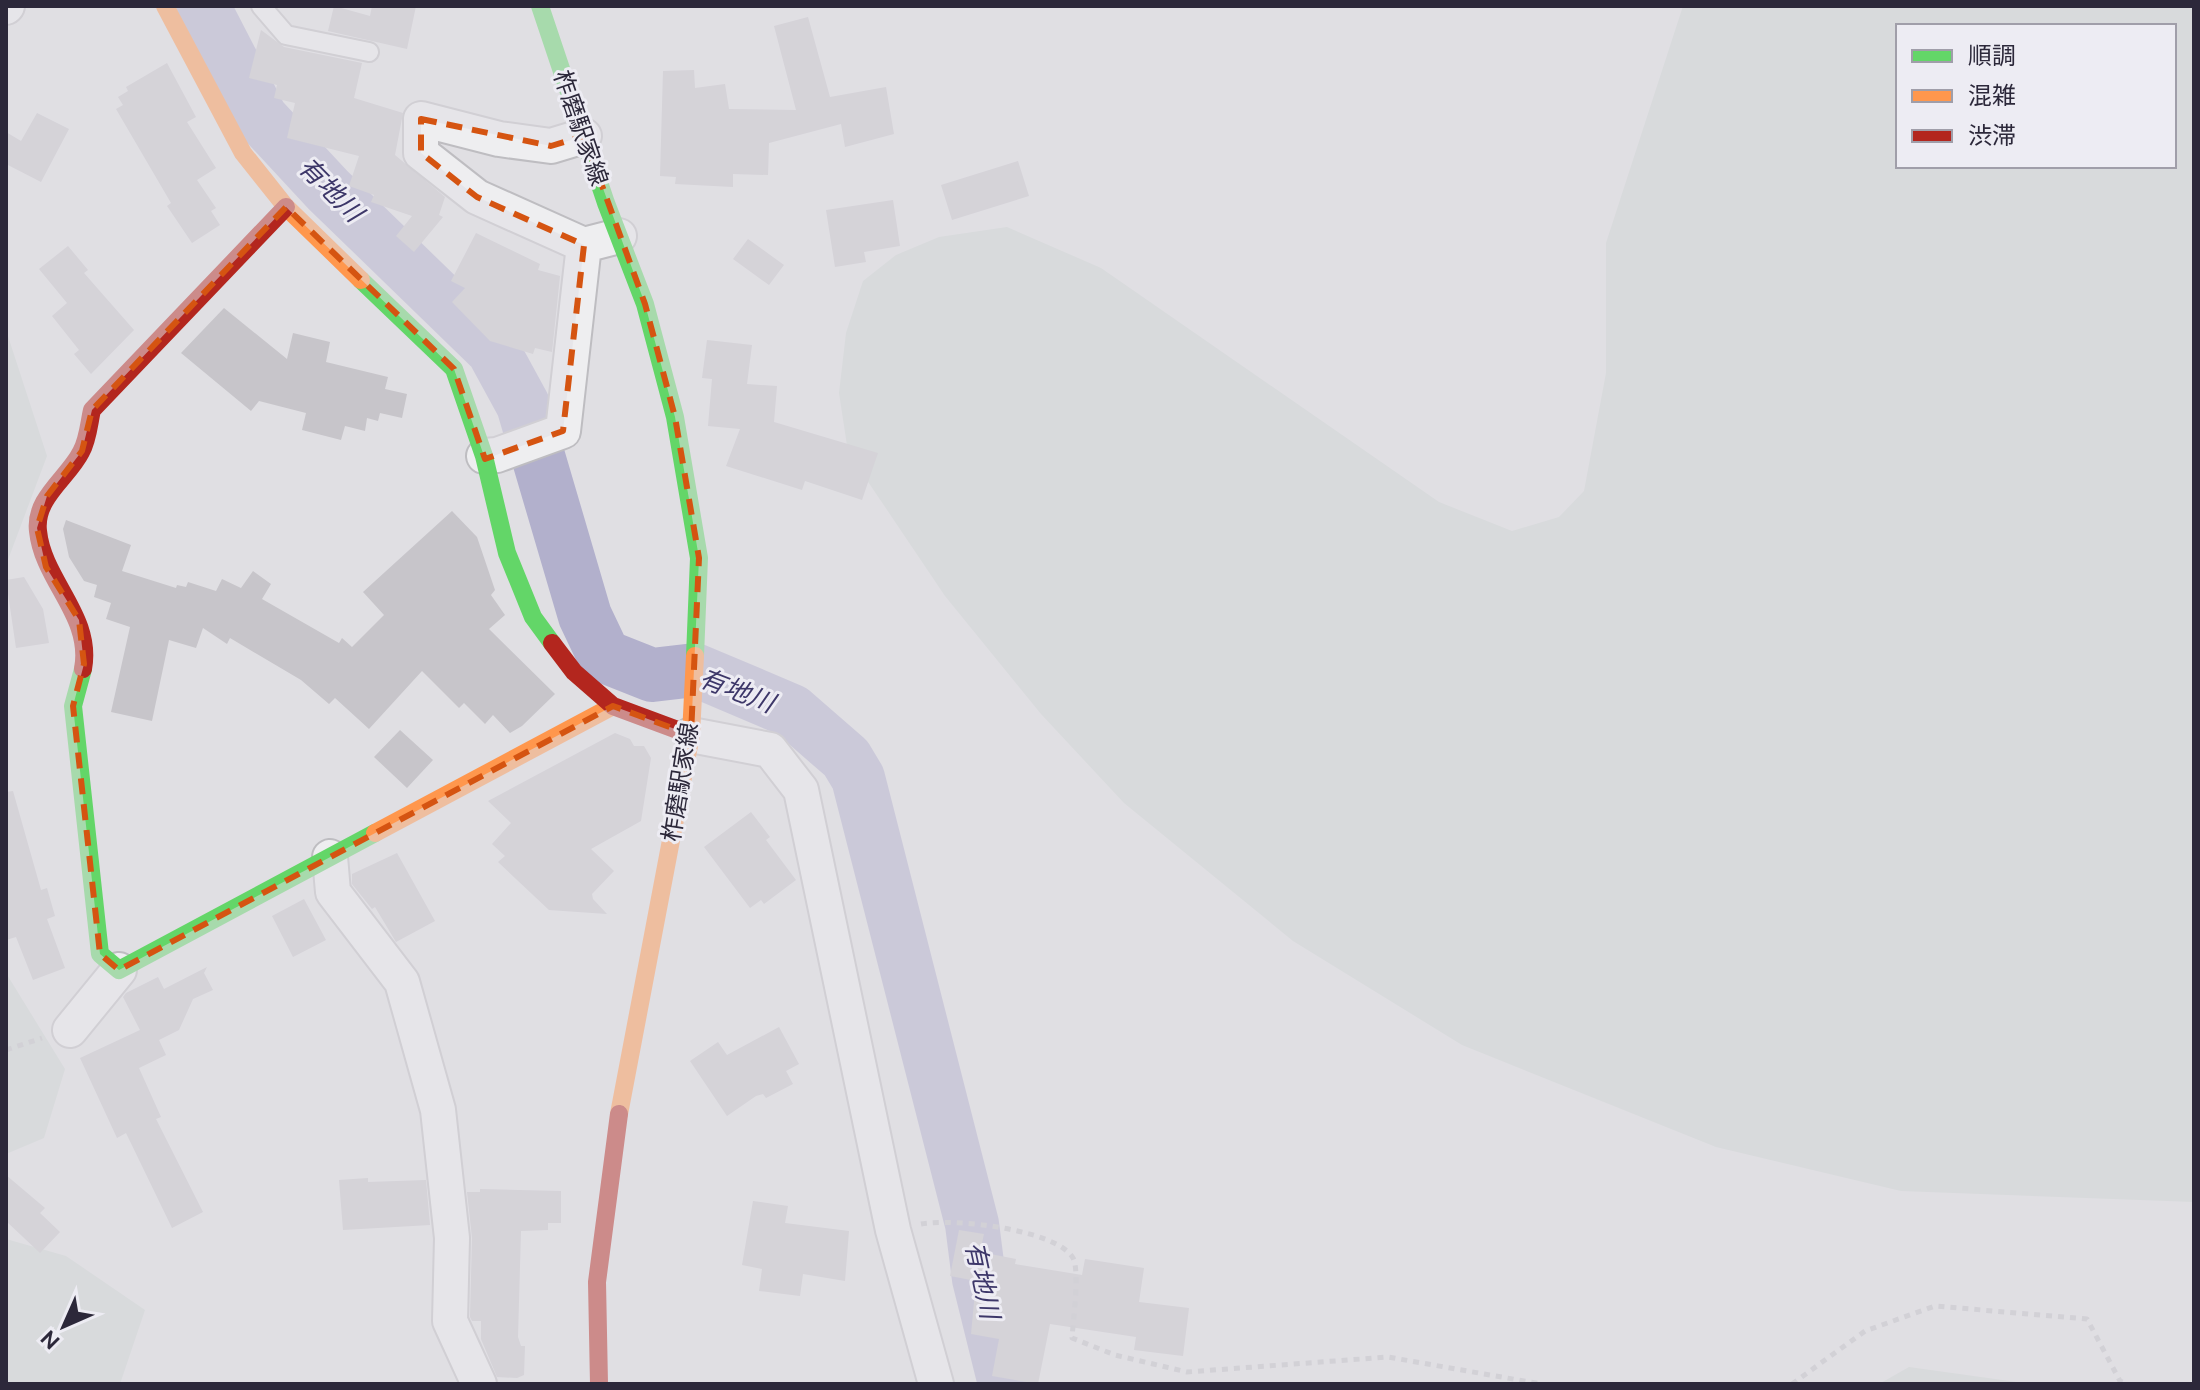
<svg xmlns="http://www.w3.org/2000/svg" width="2200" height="1390" font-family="Ubuntu,'Noto Sans JP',sans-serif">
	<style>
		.green { fill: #ced6d2; fill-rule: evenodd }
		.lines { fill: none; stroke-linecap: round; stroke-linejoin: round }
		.river { stroke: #b2b0cc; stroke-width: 54 }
		.building { fill: #c7c5ca }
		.lane-casing { stroke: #bebdc1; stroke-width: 22 }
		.street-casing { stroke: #bebdc1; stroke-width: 38 }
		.path { stroke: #c1c0c6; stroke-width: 5; stroke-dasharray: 6 6; stroke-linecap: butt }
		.lane { stroke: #eeeef0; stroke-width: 18 }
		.street { stroke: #eeeef0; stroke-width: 34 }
		.fast { stroke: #63d668; stroke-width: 18 }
		.slow { stroke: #ff974d; stroke-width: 18 }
		.jam { stroke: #b3261e; stroke-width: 18 }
		.marked { fill: none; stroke: #d55411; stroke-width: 6; stroke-dasharray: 16 10; stroke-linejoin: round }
		.labels { text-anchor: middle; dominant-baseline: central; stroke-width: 6; stroke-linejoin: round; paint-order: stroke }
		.street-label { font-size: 24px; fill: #2c283a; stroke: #edecf3 }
		.water-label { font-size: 26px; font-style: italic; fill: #3d3769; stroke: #edecf3 }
	</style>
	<rect width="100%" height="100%" fill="#e0dfe3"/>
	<path class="green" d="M1683,6H2194V1202L1901,1191L1716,1147L1462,1045L1293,941L1124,803L1041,714L945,596L848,452L839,393L846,333L863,281L896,255L939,237L1007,227L1101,268L1439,502L1512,531L1559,517L1584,491L1606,373V243ZM1898,26H2174V166H1898Z
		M6,330L47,456L6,565Z
		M6,973L65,1069L44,1138L6,1154Z
		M6,1239L66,1256L145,1310L120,1384H6Z
		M1909,1367L2031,1384H1879Z"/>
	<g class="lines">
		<path class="river" d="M203,6L261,118L328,190L493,350L523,405L585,616L604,656L652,675L695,670L792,711L846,758L858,778L972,1224L979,1279L1005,1384"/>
	</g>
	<path class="building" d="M334,6L370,16L372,6H416L407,49L328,31Z
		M808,17L830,97L886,87L894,134L845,147L841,124L769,143L768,175L733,174V187L675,184L676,177L660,176L663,71L694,70L695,88L725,84L729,109L796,110L774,26Z
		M261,30L284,47L362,63L354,98L403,113L395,155L445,197L439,215L443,217L414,252L396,236L412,216L371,202L374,195L349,186L359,156L287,138L295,103L274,98L277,85L249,78Z
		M167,63L196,117L187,122L216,168L197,180L216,208L211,211L220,225L192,243L167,206L171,203L116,109L123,105L118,97L128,91L126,87Z
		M37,113L69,129L41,182L6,164V132L21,141Z
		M1018,161L1029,196L952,220L941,185Z
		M893,200L900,246L864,252L866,262L835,267L826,210Z
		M476,233L540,264L538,270L560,276L552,352L535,348L533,354L490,341L452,302L465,288L451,281Z
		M748,239L784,265L769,285L733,259Z
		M68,246L88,270L84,273L134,330L91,374L74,354L79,350L52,316L67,303L39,269Z
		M224,308L287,359L293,333L330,342L326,362L388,377L385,389L407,394L402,418L380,413L378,421L367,418L365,431L345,426L341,440L302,430L306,413L259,401L251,411L181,353Z
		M707,340L752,345L747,384L777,386L774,422L878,453L862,500L805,481L802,490L726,466L740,429L708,426L712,379L702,378Z
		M452,511L477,537L495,590L491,595L505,615L489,629L555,694L522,726L510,733L493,715L485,724L464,703L459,708L422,671L369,729L335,698L329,704L301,680L230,638L227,644L203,628L196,648L169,640L152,721L111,712L130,627L106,619L111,603L94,597L97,585L84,581L69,557L63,529L66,520L131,545L122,571L176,588L177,585L186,587L188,582L216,591L222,579L241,588L253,571L271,584L262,599L339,643L342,638L352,647L384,615L363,592Z
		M24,577L43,609L49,643L16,648L6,580Z
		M400,730L433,760L407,788L374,757Z
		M615,733L630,739L634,746H644L651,758L641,821L591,849L614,871L592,894L593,899L607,914L549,910L498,862L505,856L492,844L511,823L488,801Z
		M13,791L41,890L47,888L55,916L47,919L65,968L33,980L16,937L6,940V792Z
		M751,812L770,837L766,840L796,880L764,904L761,900L750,908L704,847Z
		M397,853L435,921L396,942L375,907L372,909L352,884V874Z
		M304,899L326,940L293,957L272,916Z
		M207,967L204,973L213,990L193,999L179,1030L159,1040L166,1055L139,1068L161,1117L156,1119L203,1212L172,1228L126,1133L117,1138L80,1058L140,1030L123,997L126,993L158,977L164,989Z
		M779,1027L799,1064L786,1071L793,1084L766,1098L763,1094L756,1096L727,1116L690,1061L718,1042L727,1055Z
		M6,1175L45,1208L40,1213L60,1232L40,1253L6,1221Z
		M368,1178V1182L426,1180L430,1225L343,1230L339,1180Z
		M480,1189L561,1191V1223H548V1230L521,1231L518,1337L521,1346H525L524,1375L517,1378L497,1377L481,1339V1321H472L470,1317L472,1238L467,1192H480Z
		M753,1201L788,1206L785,1223L849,1231L845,1281L803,1274L800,1296L759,1291L762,1269L742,1265Z
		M959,1230L984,1234L980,1252L1016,1259L1015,1264L1082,1275L1085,1259L1144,1268L1139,1302L1189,1308L1183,1356L1134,1350L1136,1337L1050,1324L1038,1384L992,1376L999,1339L971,1334L976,1281L950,1276Z"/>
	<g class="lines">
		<g class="lane-casing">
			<path id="lane" d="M261,6L286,35L369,52"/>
		</g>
		<g class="street-casing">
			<path id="street" d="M6,7L7,6
				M584,136L551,146L499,139L421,119V153L477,197L584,245L619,236
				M484,456L497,455L563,431L584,245
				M691,735L770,750L801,790L893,1230L936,1384
				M330,857L333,892L402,982L438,1110L452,1238L450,1321L479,1384
				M70,1030L119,970"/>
		</g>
		<path class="path" d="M6,1050L42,1038
			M921,1224C952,1218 1056,1229 1073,1258C1080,1271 1073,1322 1072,1338L1115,1355L1187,1372L1388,1357L1541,1384
			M1792,1384L1865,1331L1935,1306L2087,1319L2120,1381L2127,1384"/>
		<use href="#lane" class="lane"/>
		<use href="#street" class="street"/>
		<path class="fast" d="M540,6L606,203L645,304L675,417L699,558L695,656
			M361,280L454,369L484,456L507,553L533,617L552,643
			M83,669L73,706L100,954L119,970L375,833"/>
		<path class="slow" d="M165,6L243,153L286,207L361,280
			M375,833L613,706
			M619,1114L691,735L695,656"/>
		<path class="jam" d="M552,643L574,672L613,706L691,735
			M83,669C93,616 43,581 38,531C34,498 68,478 81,452C88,440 89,423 92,410L286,207
			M599,1384L597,1282L619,1114"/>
	</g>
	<path d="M0 0H2200V1390H0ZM421,119L551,146L584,136L645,304L675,417L699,558L691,735L613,706L119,970L100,954L73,706L84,664L79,620L46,567L37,528L47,496L82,451L92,410L286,207L454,369L485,459L563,431L584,245L477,197L421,153Z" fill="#e0dfe3" fill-opacity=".55" fill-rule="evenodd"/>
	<path class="marked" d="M421,119L551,146L584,136L645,304L675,417L699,558L691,735L613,706L119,970L100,954L73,706L84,664L79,620L46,567L37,528L47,496L82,451L92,410L286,207L454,369L485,459L563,431L584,245L477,197L421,153Z"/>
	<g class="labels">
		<g class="street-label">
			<text transform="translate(581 128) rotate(71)">柞磨駅家線</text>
			<text transform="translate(680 782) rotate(-81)">柞磨駅家線</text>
		</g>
		<g class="water-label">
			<text transform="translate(331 189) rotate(45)">有地川</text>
			<text transform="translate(737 690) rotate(21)">有地川</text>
			<text transform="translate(983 1280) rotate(78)">有地川</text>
		</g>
	</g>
	<rect width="2200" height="1390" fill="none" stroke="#2c283a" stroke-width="16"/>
	<rect x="1896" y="24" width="280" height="144" fill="#edecf3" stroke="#a09ea9" stroke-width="2"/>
	<rect x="1912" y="50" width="40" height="12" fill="#63d668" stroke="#a09ea9" stroke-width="2"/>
	<text x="1968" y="64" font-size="24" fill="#2c283a">順調</text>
	<rect x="1912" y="90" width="40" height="12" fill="#ff974d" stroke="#a09ea9" stroke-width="2"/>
	<text x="1968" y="104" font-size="24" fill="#2c283a">混雑</text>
	<rect x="1912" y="130" width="40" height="12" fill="#b3261e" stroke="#a09ea9" stroke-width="2"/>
	<text x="1968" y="144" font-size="24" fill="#2c283a">渋滞</text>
	<g transform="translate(64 1326) rotate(225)" stroke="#edecf3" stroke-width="6" paint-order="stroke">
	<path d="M0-6L14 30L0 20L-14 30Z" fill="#2c283a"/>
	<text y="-12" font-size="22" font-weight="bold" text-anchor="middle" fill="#2c283a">N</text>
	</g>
</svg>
